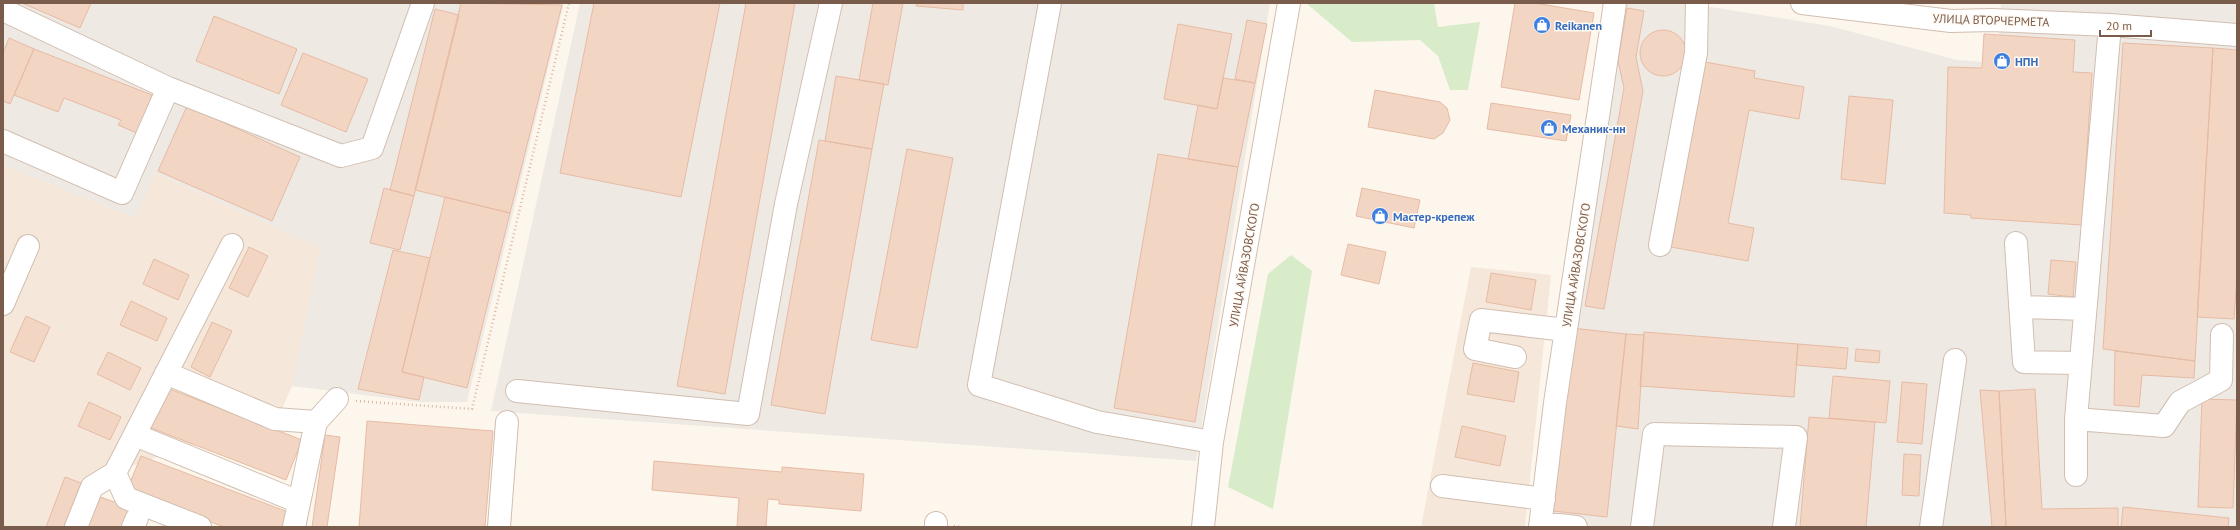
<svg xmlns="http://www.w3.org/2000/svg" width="2240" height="530" font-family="'PT Sans',sans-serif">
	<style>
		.residential { fill: #f5e8da }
		.industrial { fill: #efe9e4 }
		.green { fill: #d8ecc9 }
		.building { fill: #f3d5c3; stroke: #e6bba3 }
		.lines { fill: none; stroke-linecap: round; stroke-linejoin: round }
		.minor-casing { stroke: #d1beb0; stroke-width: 24 }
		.path { stroke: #d9b8a5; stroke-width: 2.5; stroke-dasharray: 1 3; stroke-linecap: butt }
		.minor { stroke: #fff; stroke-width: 22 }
		.labels { text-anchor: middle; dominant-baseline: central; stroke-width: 3; stroke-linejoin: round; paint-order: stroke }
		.street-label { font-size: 12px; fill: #7a5c4d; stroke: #fffaf3 }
		.shop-label { font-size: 12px; font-weight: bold; fill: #366cbe; stroke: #fffaf3; text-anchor: start }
	</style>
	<rect width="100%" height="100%" fill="#fdf6ec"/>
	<path class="residential" d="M3,165L135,218L156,173L321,248L292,386L279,416L81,483L65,477L46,527H3Z
		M1471,267L1551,275L1525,527H1421Z"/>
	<path class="industrial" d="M3,3H564L467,402H420L292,386L320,248L156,173L135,218L3,165Z
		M580,3H1270L1196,461L491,411Z
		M1623,3H1685L1830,26L1957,60L1997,63L2001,3H2237V527H1549Z"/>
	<path class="green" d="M1306,3H1434L1438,27L1480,22L1468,90H1450L1438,56L1420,40L1352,42Z
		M1291,255L1312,271L1273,509L1228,487L1268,274Z"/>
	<path class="building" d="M22,3H91L80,28Z
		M461,3L562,5L510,213L415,190Z
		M594,3H720L681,197L560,173Z
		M746,3H795L725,394L677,386Z
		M873,3H903L888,85L859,80Z
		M917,3H963V10L916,6Z
		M1515,3H1535L1594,13L1579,100L1501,87Z
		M1627,8L1644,11L1636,57L1643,91L1604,309L1585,306L1624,88L1618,61Z
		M435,9L459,15L414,196L390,190Z
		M214,16L297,49L279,94L196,61Z
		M1247,20L1267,24L1255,83L1235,79Z
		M1178,24L1232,34L1217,109L1164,99Z
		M1640 53a23 23 0 1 1 46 0a23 23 0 1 1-46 0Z
		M1984,34L2075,40L2073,72L2092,73L2082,225L1971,218V215L1944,213L1948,67L1982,68Z
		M9,38L34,49L10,104L3,101V53Z
		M2123,43L2213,48L2195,361L2103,349Z
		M2213,48L2237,50V277L2234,319L2197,317Z
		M34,49L152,95L137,133L118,125L121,120L64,98L58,112L14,95Z
		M303,53L368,79L346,132L281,105Z
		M1705,62L1755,71L1754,78L1804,87L1799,119L1749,110L1728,223L1754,228L1748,261L1671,247Z
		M836,76L884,84L872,149L825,141Z
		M1223,78L1255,83L1238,167L1188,159L1198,105L1217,109Z
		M1375,90L1440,102L1447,108L1450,120L1443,133L1434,139L1368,127Z
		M1849,96L1893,100L1885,184L1841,179Z
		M1491,103L1571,115L1566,141L1487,129Z
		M187,106L300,157L272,221L158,171Z
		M819,140L872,149L825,414L771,405Z
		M907,149L953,158L917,348L871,340Z
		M1158,154L1238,167L1195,422L1114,408Z
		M384,188L414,196L400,250L370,243Z
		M1362,188L1420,200L1414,228L1356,216Z
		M445,197L510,213L467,388L402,372Z
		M1348,244L1386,252L1379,284L1341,275Z
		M249,247L268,256L248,297L229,288Z
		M393,250L430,258L402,372L424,377L419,400L358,389Z
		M154,259L189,275L178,300L143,284Z
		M2051,260L2076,262L2073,297L2048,294Z
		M1491,273L1536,280L1531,310L1486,302Z
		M131,301L167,318L157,341L120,325Z
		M26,316L50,327L34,362L10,352Z
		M212,322L232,331L210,377L191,367Z
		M1572,328L1626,334L1607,517L1553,511Z
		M1644,332L1798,344L1794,397L1640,386Z
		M1626,334L1644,335L1638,429L1616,426Z
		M1798,344L1848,348L1846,369L1796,365Z
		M1856,349L1880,351L1879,363L1855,361Z
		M2115,351L2195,361L2194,378L2142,375L2139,407L2114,405Z
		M108,352L141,368L130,390L97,374Z
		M1473,363L1519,372L1514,402L1467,394Z
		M1833,376L1890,381L1886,423L1829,418Z
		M1902,382L1927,384L1922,444L1897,442Z
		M167,388L302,440L286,480L151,428Z
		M2035,389L2042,509L2118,508V527H2006L1999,391Z
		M1980,390L1999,391L2006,527H1992Z
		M2202,399L2237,400L2233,508L2198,507Z
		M89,402L121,417L110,440L78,426Z
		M1809,417L1875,422L1866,527H1800Z
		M367,421L493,431L485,527H359Z
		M1462,426L1506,436L1500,466L1455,457Z
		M325,435L340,437L327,527H312Z
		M1904,454L1921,455L1919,496L1902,495Z
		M141,456L288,512L283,527H224L127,490Z
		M654,461L782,472V467L864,474L861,511L779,504V500L768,499L766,527H737L739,498L652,490Z
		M65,477L81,483L64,527H46Z
		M98,496L133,509L126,527H86Z
		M2123,507L2229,518L2228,527H2121Z"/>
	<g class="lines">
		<g class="minor-casing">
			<path id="minor" d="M1050,3L979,385L1097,422L1212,442
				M1802,3L1951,21L1991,20L2110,25L2237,35
				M3,10L168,88
				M3,141L122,193L168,88L341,156L372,148L423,3
				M2016,243L2024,362L2080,363
				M1660,245L1696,53L1697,3
				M3,304L28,246
				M2020,307L2085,309
				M1515,357L1475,349L1481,320L1566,330
				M166,373L275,419L316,422
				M517,391L748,414L786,204L831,3
				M2076,419L2164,426L2180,402L2221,380L2222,335
				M135,435L299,502
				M115,473L126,498L200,527
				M2076,475V419L2110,25
				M1442,486L1544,499
				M1541,523L1576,527
				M76,527L92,487L115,473L232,245
				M133,527L137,518
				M294,527L316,422L337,399
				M499,527L507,422
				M936,527V523
				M1203,527L1212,442L1289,3
				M1540,527L1555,403L1615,3
				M1642,527L1654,434L1796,437L1784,527
				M1931,527L1955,360"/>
		</g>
		<path class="path" d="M356,401L472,409L569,3
			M954,526L963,527"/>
		<use href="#minor" class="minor"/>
	</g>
	<defs>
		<g id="shop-disc" transform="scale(0.9)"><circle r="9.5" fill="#3f7fe0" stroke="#fffaf3"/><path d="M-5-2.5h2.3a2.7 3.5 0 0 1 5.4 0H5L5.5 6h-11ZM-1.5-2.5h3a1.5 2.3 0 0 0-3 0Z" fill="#fff"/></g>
	</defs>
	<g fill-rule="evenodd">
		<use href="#shop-disc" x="1542" y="25"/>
		<use href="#shop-disc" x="2002" y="61"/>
		<use href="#shop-disc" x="1549" y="128"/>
		<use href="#shop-disc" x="1380" y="216"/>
	</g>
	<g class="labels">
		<g class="street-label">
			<text transform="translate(1991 20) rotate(2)">УЛИЦА ВТОРЧЕРМЕТА</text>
			<text transform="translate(1244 265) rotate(-80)">УЛИЦА АЙВАЗОВСКОГО</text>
			<text transform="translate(1576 265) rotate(-81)">УЛИЦА АЙВАЗОВСКОГО</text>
		</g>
		<g class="shop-label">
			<text x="1555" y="25">Reikanen</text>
			<text x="2015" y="61">НПН</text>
			<text x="1562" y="128">Механик-нн</text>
			<text x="1393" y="216">Мастер-крепеж</text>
		</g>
	</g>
	<rect width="2240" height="530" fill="none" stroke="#7a5c4d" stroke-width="8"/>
	<path d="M2100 30v6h51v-6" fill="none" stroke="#7a5c4d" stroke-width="2"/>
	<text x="2106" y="30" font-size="12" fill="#7a5c4d" stroke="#fffaf3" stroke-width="3" paint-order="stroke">20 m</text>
</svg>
